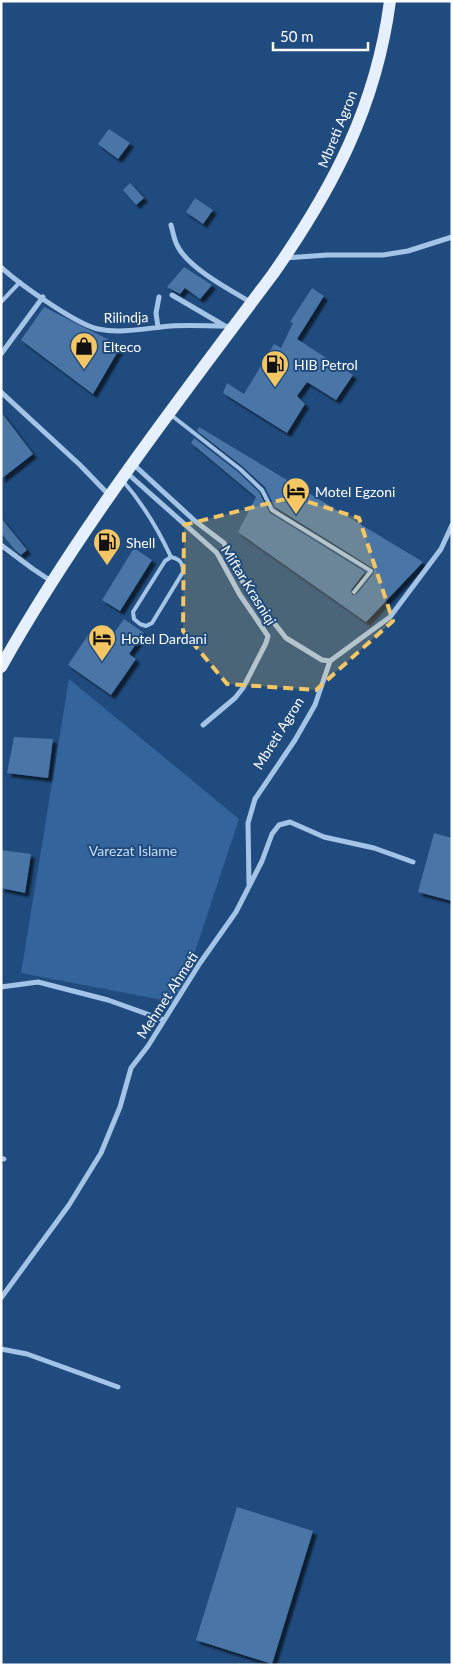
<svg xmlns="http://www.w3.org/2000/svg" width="453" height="1666" font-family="Lato,sans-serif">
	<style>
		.green { fill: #33659c }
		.building { fill: #4875a7; filter: url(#shadow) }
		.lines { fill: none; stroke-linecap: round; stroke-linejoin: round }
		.service { stroke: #a4c4e7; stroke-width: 4 }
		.minor { stroke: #a4c4e7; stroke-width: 5 }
		.primary { stroke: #e5effd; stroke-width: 12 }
		.marked { fill: #f4c764; fill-opacity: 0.2; stroke: #f4c764; stroke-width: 4; stroke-dasharray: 10 6; stroke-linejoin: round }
		.labels { text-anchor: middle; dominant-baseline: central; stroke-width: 4; stroke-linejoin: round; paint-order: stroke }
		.street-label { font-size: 14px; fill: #fff; stroke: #204b7e }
		.poi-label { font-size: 14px; fill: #fff; stroke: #204b7e; text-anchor: start }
		.park-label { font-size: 14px; fill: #c7ddf5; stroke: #204b7e }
	</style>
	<defs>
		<filter id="shadow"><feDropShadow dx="4" dy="4" stdDeviation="1" flood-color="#0009"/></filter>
	</defs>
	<rect width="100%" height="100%" fill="#204b7e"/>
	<path class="green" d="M69,679L239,819L178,1003L21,973Z"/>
	<path class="building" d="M109,129L130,143L118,159L98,144Z
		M130,183L144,198L136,205L123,190Z
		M195,198L213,210L203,224L186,212Z
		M184,267L212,285L200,299L185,288L180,294L167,287Z
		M312,288L324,296L297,339L353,375L336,400L307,382L297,396L305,404L287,433L223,393L227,383L244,394L274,344L281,348L293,323L290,322Z
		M44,307L121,346L93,394L21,340Z
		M1,412L33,454L1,479Z
		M199,427L423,562L366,622L238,532L256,497L191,443L194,438L238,472L259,492L270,513L365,572L351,590L352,595L357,594L374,573V569L275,507L265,487L242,466L197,431Z
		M1,518L27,550L21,555L15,550L1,533Z
		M134,548L152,560L120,611L102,600Z
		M124,619L144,633L129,654L136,659L111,695L68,665L92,629L109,640Z
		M14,737L53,739L48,778L7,773Z
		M434,833L452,838V901L418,892Z
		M1,850L31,854L25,893L1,888Z
		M237,1507L313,1531L272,1664L196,1640Z"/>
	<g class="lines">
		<path class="service" d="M1,302L20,282
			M171,415L240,469L262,490L272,510L371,571L354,592
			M123,481C143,504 158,529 171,557
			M171,557C180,559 183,563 183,572L152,623L146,626L140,624L134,619L133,612L165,561Z"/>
		<path class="minor" d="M171,225C173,232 174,240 178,247C190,269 230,290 252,303
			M285,258L327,255H383L408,251L452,237
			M1,267C19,284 76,324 98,329C122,334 147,328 171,326C189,325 207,326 225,326L233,328
			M172,295L225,326
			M158,327L156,313L159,297
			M1,354L43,297
			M1,392L80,465L109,495
			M133,464L195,521L224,543L233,564L245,586L286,638L322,660L330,661
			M127,473L217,553L240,595L268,636L266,643L243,688L235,698L203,725
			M1,545L33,569L51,581
			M249,884L248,823L255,799L295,740L315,705L330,661L390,617L441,549L452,525
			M1,987L38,982L108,1000L164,1020
			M1,1158L4,1159
			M1,1298L69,1205L101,1153L120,1107L131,1068L148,1046L200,963L236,912L262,861L272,834L279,825L290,822L324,837L374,848L413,862
			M1,1349L27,1354L118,1387"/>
		<path class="primary" d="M1,667C79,528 178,401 273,274C333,188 376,107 390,1"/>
	</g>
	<path class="marked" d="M293,497L359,518L393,621L316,690L227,684L183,631L184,525Z"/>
	<defs>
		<g id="shop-pin" transform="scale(1.4375)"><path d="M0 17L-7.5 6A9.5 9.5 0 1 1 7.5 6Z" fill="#f4c764" stroke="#204b7e"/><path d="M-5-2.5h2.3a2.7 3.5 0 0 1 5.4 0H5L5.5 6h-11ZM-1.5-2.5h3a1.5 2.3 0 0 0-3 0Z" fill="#111"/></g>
		<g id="fuel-pin" transform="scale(1.4375)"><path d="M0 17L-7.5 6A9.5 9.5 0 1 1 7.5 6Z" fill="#f4c764" stroke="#204b7e"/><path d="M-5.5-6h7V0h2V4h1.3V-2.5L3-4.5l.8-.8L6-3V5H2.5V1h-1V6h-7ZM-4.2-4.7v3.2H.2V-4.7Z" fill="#111"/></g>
		<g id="hotel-pin" transform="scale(1.4375)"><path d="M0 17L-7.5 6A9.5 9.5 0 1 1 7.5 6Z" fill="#f4c764" stroke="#204b7e"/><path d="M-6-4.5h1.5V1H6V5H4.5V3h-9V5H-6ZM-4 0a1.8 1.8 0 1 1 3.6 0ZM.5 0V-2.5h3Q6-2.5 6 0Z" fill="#111"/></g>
	</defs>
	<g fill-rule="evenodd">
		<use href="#shop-pin" x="84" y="346"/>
		<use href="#fuel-pin" x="275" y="364"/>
		<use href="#hotel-pin" x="296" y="491"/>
		<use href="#fuel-pin" x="107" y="542"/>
		<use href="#hotel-pin" x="102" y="638"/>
	</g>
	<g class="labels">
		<g class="street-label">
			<text transform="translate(337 129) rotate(-68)">Mbreti Agron</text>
			<text transform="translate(126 317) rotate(-1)">Rilindja</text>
			<text transform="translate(249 585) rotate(58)">Miftar Krasniqi</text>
			<text transform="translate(278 733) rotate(-58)">Mbreti Agron</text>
			<text transform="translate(167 995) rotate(-57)">Mehmet Ahmeti</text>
		</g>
		<g class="poi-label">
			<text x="103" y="346">Elteco</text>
			<text x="294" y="364">HIB Petrol</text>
			<text x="315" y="491">Motel Egzoni</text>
			<text x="126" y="542">Shell</text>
			<text x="121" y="638">Hotel Dardani</text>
		</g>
		<g class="park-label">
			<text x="133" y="850">Varezat Islame</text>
		</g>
	</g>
	<rect width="453" height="1666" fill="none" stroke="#ffffff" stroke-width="5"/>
	<path d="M273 42v8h95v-8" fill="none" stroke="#ffffff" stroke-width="2.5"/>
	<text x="280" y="42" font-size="15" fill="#ffffff" stroke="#204b7e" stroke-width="4" paint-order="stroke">50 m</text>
</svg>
